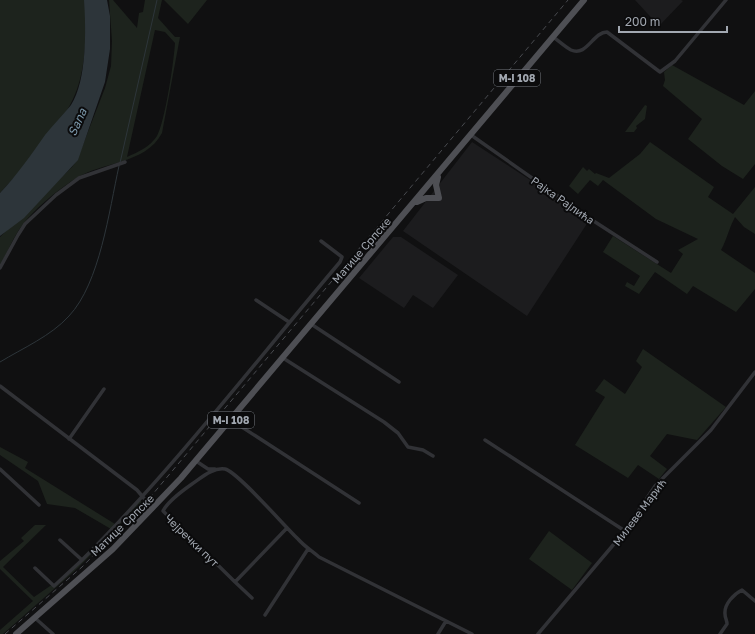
<svg xmlns="http://www.w3.org/2000/svg" width="755" height="634" font-family="'Golos Text',sans-serif">
	<style>
		.built { fill: #1c1c1e }
		.green { fill: #1d231d; fill-rule: evenodd }
		.water { fill: #2d353a }
		.lines { fill: none; stroke-linecap: round; stroke-linejoin: round }
		.stream { stroke: #2d353a; stroke-width: 1 }
		.minor { stroke: #313236; stroke-width: 3.5 }
		.primary { stroke: #4e4f54; stroke-width: 6 }
		.rail { stroke: #484a4f; stroke-width: 1; stroke-dasharray: 5 4; stroke-linecap: butt }
		.labels { text-anchor: middle; dominant-baseline: central; stroke-width: 4; stroke-linejoin: round; paint-order: stroke }
		.shield { fill: #0b0b0c; stroke: #757980; stroke-width: 1 }
		.shield-label { font-size: 10px; font-weight: bold; fill: #a2a8b1 }
		.street-label { font-size: 11px; fill: #a2a8b1; stroke: #0b0b0c }
		.water-label { font-size: 12px; font-style: italic; fill: #7b97aa; stroke: #0b0b0c }
	</style>
	<rect width="100%" height="100%" fill="#101011"/>
	<path class="built" d="M635,0H681L683,1L659,26Z
		M472,142L590,219L527,316L403,231Z
		M393,237H401L458,275L433,308L413,295L404,308L359,278Z"/>
	<path class="green" d="M0,0H86C86,31 87,70 73,99C58,130 23,168 0,193Z
		M109,0H113L137,28L139,13L143,12L145,0H162L158,18L175,37H180L162,133C145,165 102,161 75,179C56,191 29,213 17,233C11,243 6,255 0,265V237L72,167L77,160L105,88L111,66L112,41ZM155,30L165,32L175,43C174,61 165,122 157,136C150,147 138,152 127,157Z
		M164,0H207L188,24Z
		M672,65L744,105L755,91V164L743,179L722,166L688,139L702,119L663,86L665,80L664,72Z
		M645,105L647,106L645,119L636,126L637,128L634,132H625Z
		M650,142L714,187L708,197L733,214L755,187V234L744,227L735,217C729,228 727,239 721,250L755,273V289L736,312L693,286L687,294L655,272L639,294L625,286L627,282L634,286L640,276L603,252L613,236L671,273L683,254L678,250L698,239L656,219L603,180L598,186L590,180L578,194L569,186L583,167L587,171L589,169L595,174L596,173L609,178L640,154Z
		M643,349L726,407L697,440L667,434L650,456L667,469L659,479L638,465L628,478L575,445L605,397L595,391L604,379L625,394L642,367L636,361Z
		M0,447L28,462L25,468L115,524L111,529L75,508L47,504L38,481L0,455Z
		M140,500L142,502L79,567L3,634H0V630L33,601L0,569V561L24,541L21,538L35,525H46L3,567L34,597L53,584L54,586Z
		M549,531L592,563L572,590L529,559Z"/>
	<path class="water" d="M84,0H107L110,16V49L105,82L78,160L24,218L0,236V193C17,175 31,155 45,135C53,125 63,115 71,105C87,80 86,29 84,0Z"/>
	<g class="lines">
		<path class="stream" d="M120,163L157,0
			M0,362C23,348 51,336 69,316C100,283 109,211 119,166"/>
		<path class="minor" d="M553,37C559,41 565,47 571,50C587,57 593,32 607,32L660,72L675,61L726,0
			M471,135L589,218L657,262
			M0,268L18,235L25,224L56,195L79,178L125,162
			M256,300L289,322
			M311,324L399,382
			M283,358L384,422L398,433L408,447L423,450L433,456
			M0,386L137,490L153,509
			M231,420L359,503
			M69,439L104,389
			M485,440L625,531
			M196,461L208,469H215
			M0,469L39,505
			M287,528L235,582L163,511C168,501 182,491 192,484C201,478 213,467 225,469C238,472 285,527 298,539C304,546 312,551 319,557L472,634
			M60,540L82,560C175,467 255,362 340,262L342,257L321,241
			M35,568L54,586L82,560
			M235,582L252,598
			M265,615L308,549
			M35,618L53,634
			M438,634L446,621
			M538,634L625,531L655,486L711,430L755,372
			M720,634L727,624C727,620 725,618 725,614C724,604 734,594 742,590L755,601"/>
		<path class="primary" d="M417,202L426,198H439L436,185L438,177
			M16,634L113,549L181,478L584,0"/>
		<path class="rail" d="M5,634L82,567L147,501L568,0"/>
	</g>
	<g class="labels">
		<g class="shield">
			<rect x="494" y="70" width="46" height="16" rx="3"/>
			<rect x="208" y="412" width="46" height="16" rx="3"/>
		</g>
		<g class="shield-label">
			<text x="517" y="78">M-I 108</text>
			<text x="231" y="420">M-I 108</text>
		</g>
		<g class="street-label">
			<text transform="translate(563 200) rotate(35)">Рајка Рајлића</text>
			<text transform="translate(361 250) rotate(-49)">Матице Српске</text>
			<text transform="translate(639 512) rotate(-53)">Милеве Мaрић</text>
			<text transform="translate(122 525) rotate(-44)">Матице Српске</text>
			<text transform="translate(192 540) rotate(44)">Чејречки пут</text>
		</g>
		<g class="water-label">
			<text transform="translate(77 122) rotate(-66)">Sana</text>
		</g>
	</g>
	<path d="M619 26v6h108v-6" fill="none" stroke="#a2a8b1" stroke-width="2"/>
	<text x="625" y="26" font-size="12" fill="#a2a8b1" stroke="#0b0b0c" stroke-width="3" paint-order="stroke">200 m</text>
</svg>
